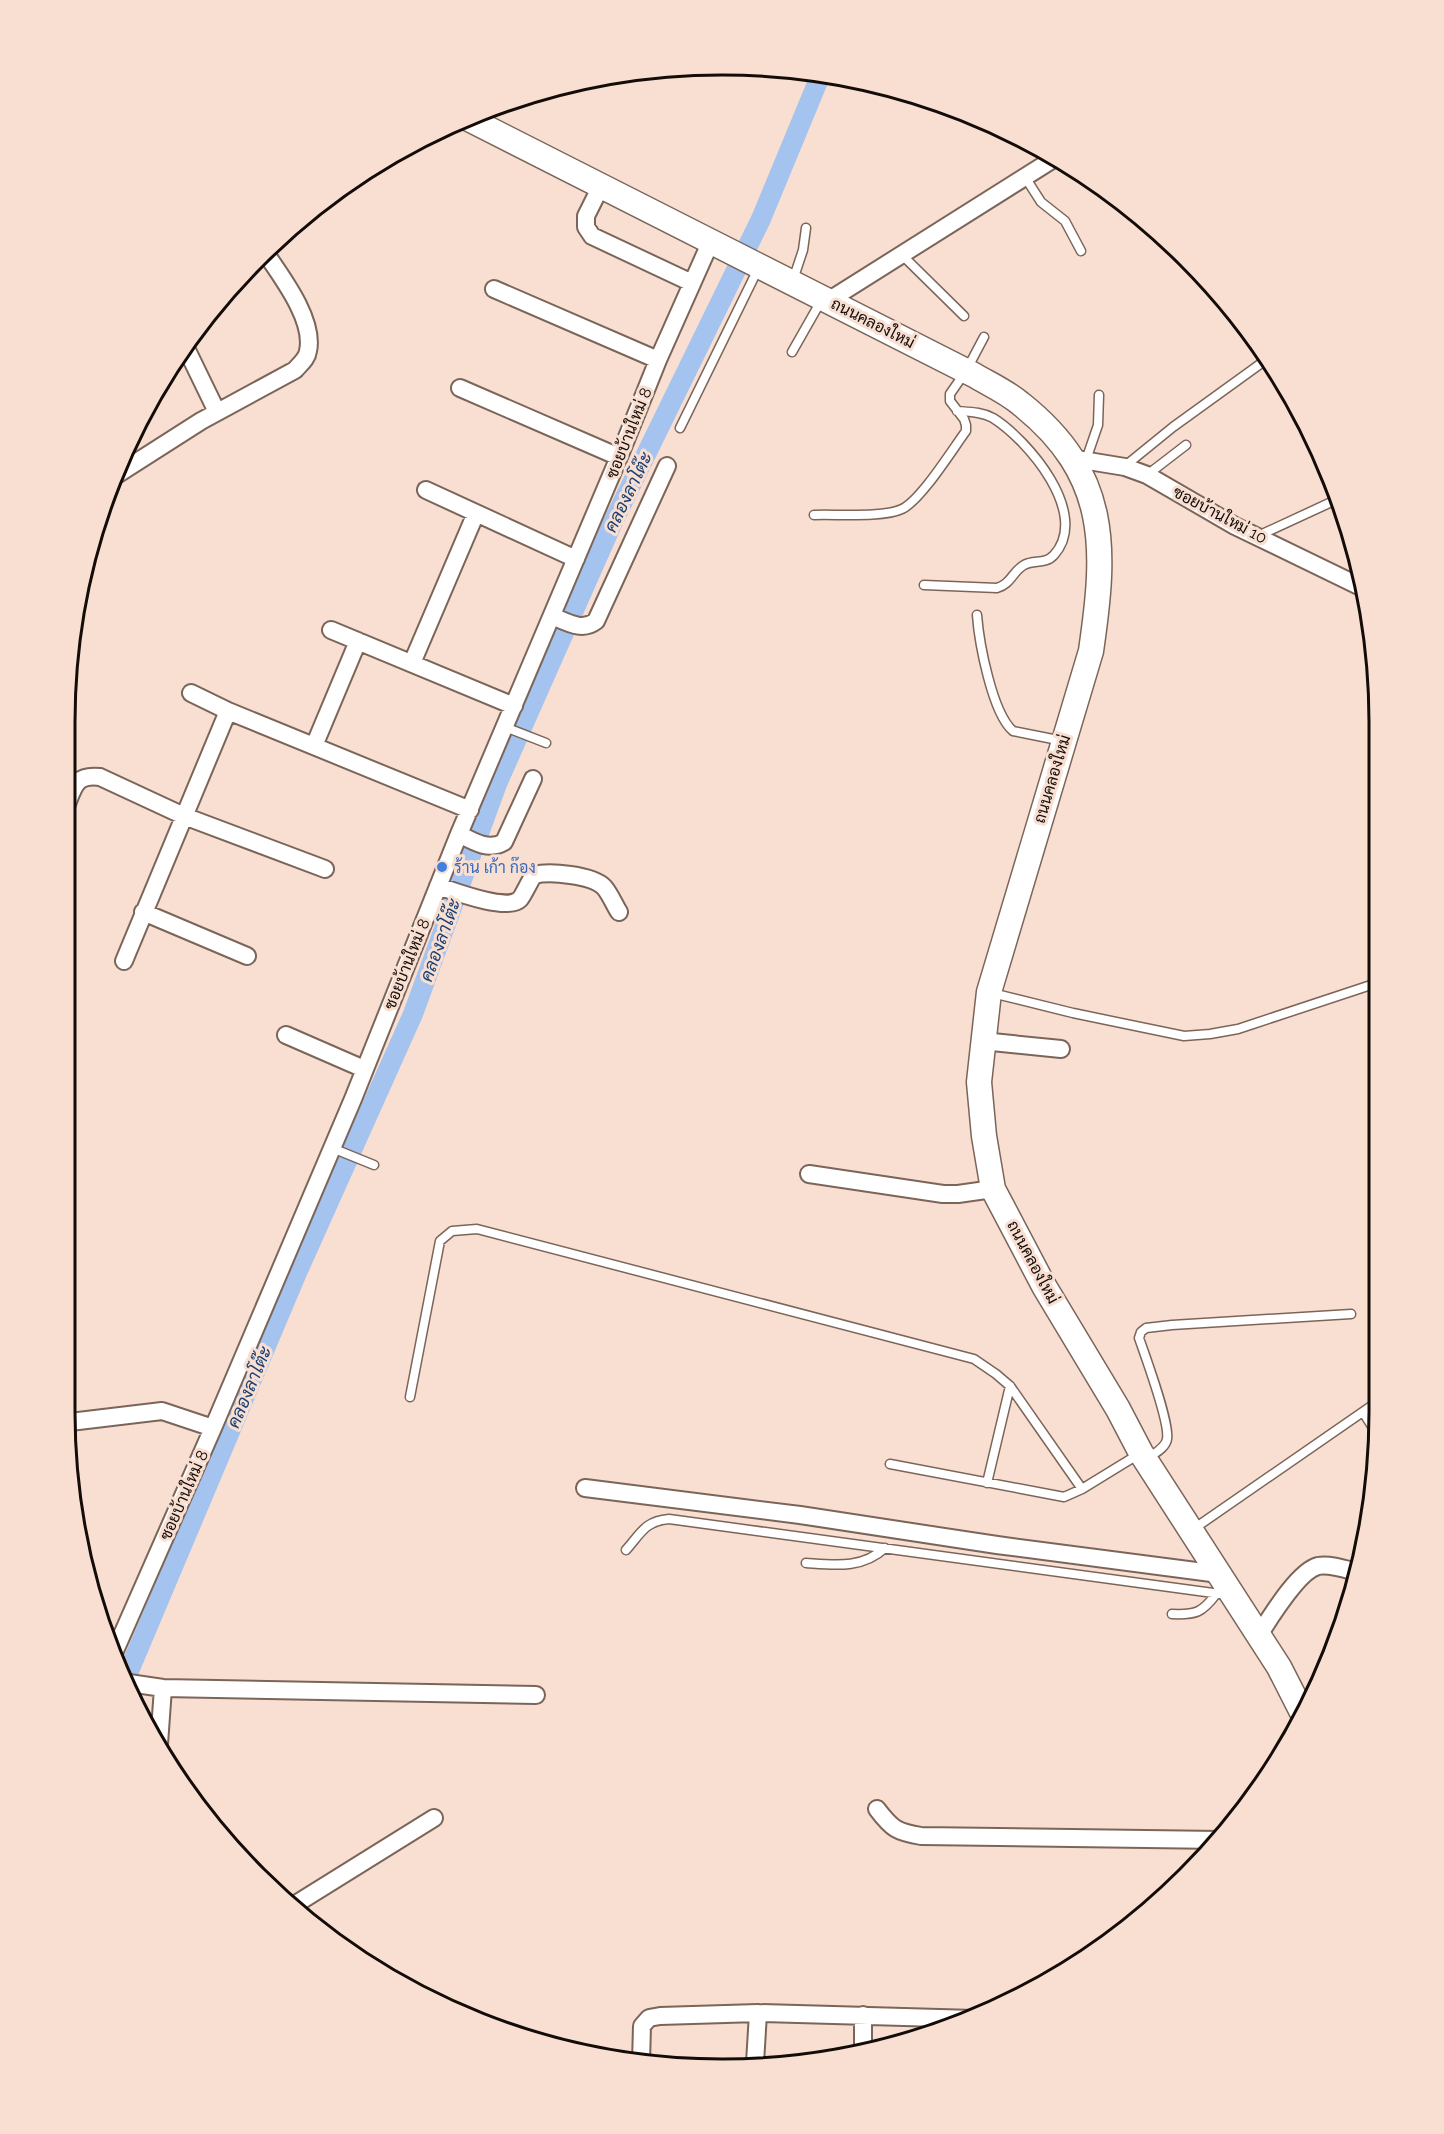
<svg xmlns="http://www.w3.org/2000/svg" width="1444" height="2134" font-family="Raleway,Sarabun,sans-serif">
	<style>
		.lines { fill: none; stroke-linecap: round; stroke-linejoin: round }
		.canal { stroke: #a4c3ee; stroke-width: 20 }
		.lane-casing { stroke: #7b6559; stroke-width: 11 }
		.street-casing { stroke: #7b6559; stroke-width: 20 }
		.secondary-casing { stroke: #7b6559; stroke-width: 27 }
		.path { stroke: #8e7d74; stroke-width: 3; stroke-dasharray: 1.5 4.5; stroke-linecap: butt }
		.lane { stroke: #fff; stroke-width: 8 }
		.street { stroke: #fff; stroke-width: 16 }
		.secondary { stroke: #fff; stroke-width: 24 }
		.shop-dot { fill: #3f7fe0; stroke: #f8dfd2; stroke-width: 2 }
		.labels { text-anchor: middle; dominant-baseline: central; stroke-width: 6; stroke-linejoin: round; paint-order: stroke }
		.street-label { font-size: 16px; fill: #140c08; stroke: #f8dfd2 }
		.shop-label { font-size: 16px; fill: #366cbe; stroke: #f8dfd2; text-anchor: start }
		.water-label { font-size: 18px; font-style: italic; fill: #184074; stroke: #f8dfd2 }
		.rim { fill: none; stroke: #140c08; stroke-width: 3 }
	</style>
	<rect width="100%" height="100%" fill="#f8dfd2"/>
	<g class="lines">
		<path class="canal" d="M126,1678L296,1275L413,1014L497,784L613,522L761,219L821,74"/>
		<g class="lane-casing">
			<path id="lane" d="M1025,177L1041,202L1065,221L1081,251
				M901,254L964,316
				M793,280L803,250L806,228
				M792,352L821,301
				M680,428L758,269
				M1086,460L1098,425L1099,395
				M1125,466L1173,427L1263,362
				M1147,475L1186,445
				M814,515C836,514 883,518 902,509C921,500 952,450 966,431V425L964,419L950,401V394L966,371L984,337
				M1258,536L1338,499
				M924,585L997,588C1011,584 1013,571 1024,565C1034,559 1045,565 1054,555C1091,514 1028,440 993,418C982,412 970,412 957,411
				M977,615C979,642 992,713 1013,731L1063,741
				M505,727L546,743
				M992,993L1073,1013L1184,1036L1210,1034L1238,1029L1380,982
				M332,1148L374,1165
				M410,1397L440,1241L452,1231L477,1229L974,1359L996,1374L1010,1386L1082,1489
				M1363,1412L1377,1434
				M1147,1459C1153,1454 1166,1448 1167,1439C1170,1423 1146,1358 1139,1338L1141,1332L1146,1328L1172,1325L1351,1314
				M890,1464L1064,1497L1082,1489L1139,1454
				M987,1483L1010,1386
				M1192,1530L1380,1400
				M626,1550C641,1533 645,1521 669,1519L1228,1595
				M806,1563C835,1565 862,1569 885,1548
				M1172,1614C1196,1615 1202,1613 1217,1593"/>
		</g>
		<g class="street-casing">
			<path id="street" d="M601,186L586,216V227L592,236L692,283
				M494,289L658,360
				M828,301L1055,158
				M185,346L217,412
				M460,388L619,457
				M1070,458L1125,467L1147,475L1235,526L1365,589
				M118,474L201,421L295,370C300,364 307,359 308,351C315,320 281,276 264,251
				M426,490L576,559
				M552,616C567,622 582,632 596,621L667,466
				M331,630L514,706
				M412,663L476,513
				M191,693L228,711L470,810
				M314,746L358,641
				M65,809C74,788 74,774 100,777L184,816L325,869
				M459,834C474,842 489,851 504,842L533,779
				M438,886C453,891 508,912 520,899C523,896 530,880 534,875C550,871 592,875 604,887C610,894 614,904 619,912
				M143,912L247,956
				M124,961L228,711
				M286,1035L364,1069
				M982,1041L1061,1049
				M809,1174L943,1194H958L993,1189
				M70,1422L162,1411L213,1428
				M585,1488L800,1515L997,1545L1219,1574
				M1259,1635C1270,1618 1298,1571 1318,1566C1330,1564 1345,1569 1356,1572
				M114,1653L213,1428L353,1099L459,834L619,457L658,360L711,241
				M129,1683L163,1688L536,1695
				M159,1744L163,1688
				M877,1809C892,1829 897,1832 921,1836L1220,1840
				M291,1907L434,1818
				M863,2053V2015
				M641,2062L642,2026L649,2018L660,2016L758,2013L975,2019
				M755,2063L758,2013"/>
		</g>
		<g class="secondary-casing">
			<path id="secondary" d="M465,117L974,375C989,384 1007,392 1021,404C1110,475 1106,548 1091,651L989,992L979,1082L984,1136L993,1189L1044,1286L1118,1409L1141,1453L1279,1667L1304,1716"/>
		</g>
		<path class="path" d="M66,967L68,968"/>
		<use href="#lane" class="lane"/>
		<use href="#street" class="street"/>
		<use href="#secondary" class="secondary"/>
	</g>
	<circle class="shop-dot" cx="442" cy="867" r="6"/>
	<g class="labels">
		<g class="street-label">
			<text transform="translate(873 323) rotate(27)">ถนนคลองใหม่</text>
			<text transform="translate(629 433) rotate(-68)">ซอยบ้านใหม่ 8</text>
			<text transform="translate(1220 515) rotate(28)">ซอยบ้านใหม่ 10</text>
			<text transform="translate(1052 779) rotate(-73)">ถนนคลองใหม่</text>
			<text transform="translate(407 964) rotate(-68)">ซอยบ้านใหม่ 8</text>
			<text transform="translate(1033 1262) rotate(62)">ถนนคลองใหม่</text>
			<text transform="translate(184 1495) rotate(-66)">ซอยบ้านใหม่ 8</text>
		</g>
		<g class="shop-label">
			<text x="454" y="867">ร้าน เก้า ก๊อง</text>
		</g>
		<g class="water-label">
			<text transform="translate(628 492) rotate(-64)">คลองลาโต๊ะ</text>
			<text transform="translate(440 940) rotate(-70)">คลองลาโต๊ะ</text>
			<text transform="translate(249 1387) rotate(-67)">คลองลาโต๊ะ</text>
		</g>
	</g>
	<path d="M0 0H1444V2134H0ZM722 75H722A647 647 0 0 1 1369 722V1412A647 647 0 0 1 722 2059H722A647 647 0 0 1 75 1412V722A647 647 0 0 1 722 75Z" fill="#f8dfd2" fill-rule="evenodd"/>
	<path class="rim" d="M722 75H722A647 647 0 0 1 1369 722V1412A647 647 0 0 1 722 2059H722A647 647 0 0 1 75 1412V722A647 647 0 0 1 722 75Z"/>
</svg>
